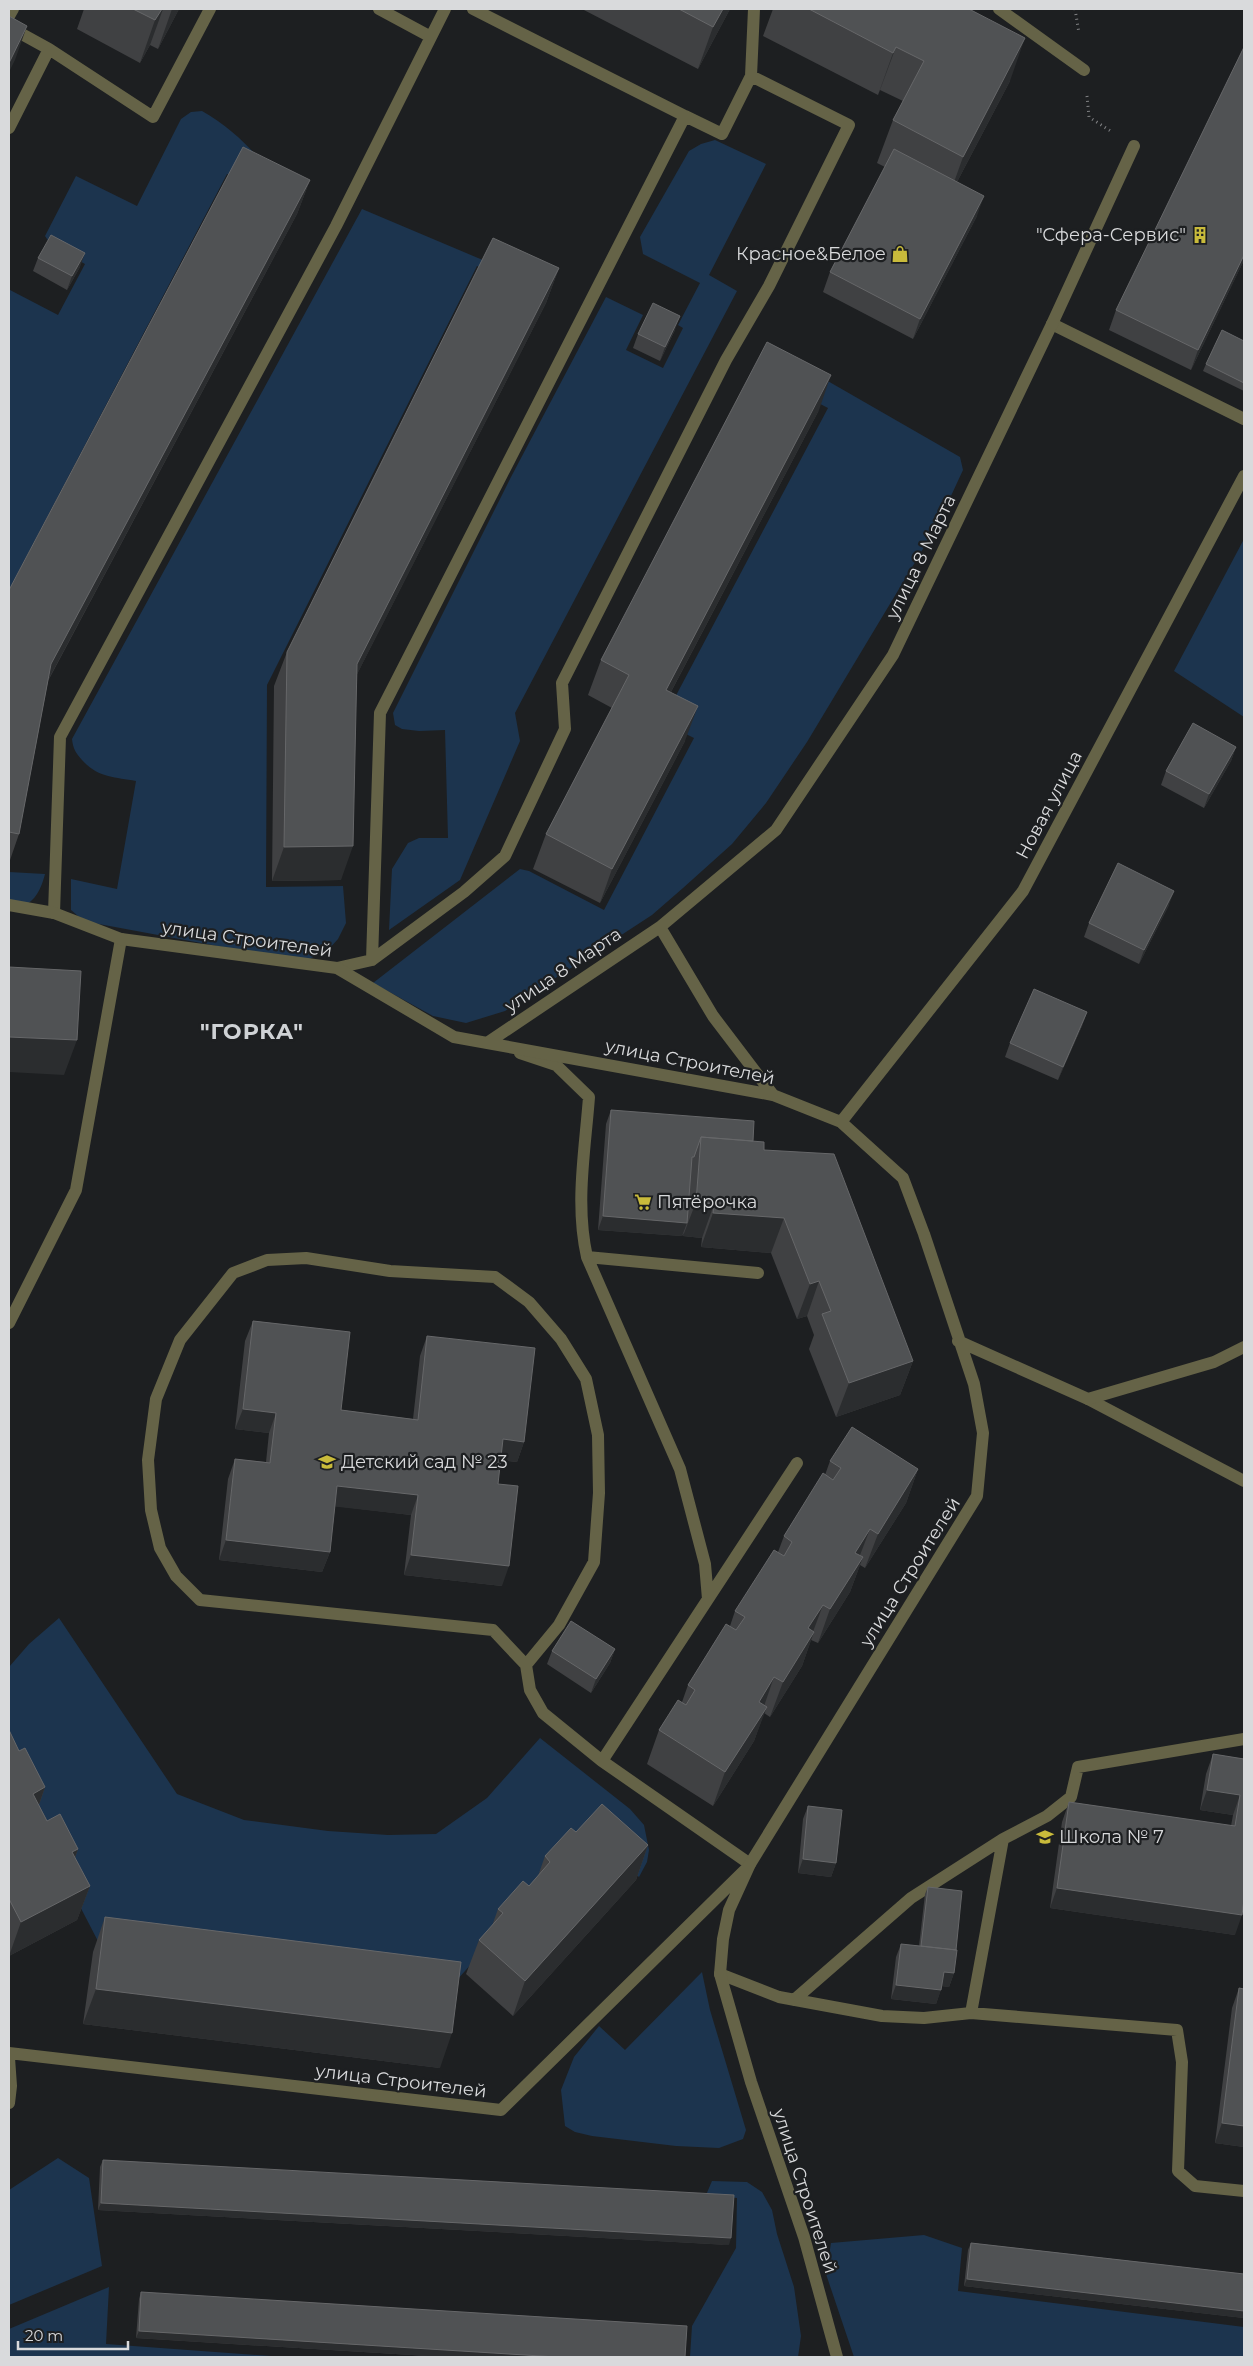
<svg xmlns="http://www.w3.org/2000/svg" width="1253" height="2366" font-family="Montserrat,sans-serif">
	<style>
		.green { fill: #1c344e }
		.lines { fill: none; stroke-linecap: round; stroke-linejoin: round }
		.path { stroke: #818284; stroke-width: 3; stroke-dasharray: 1 4; stroke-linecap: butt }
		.lane { stroke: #656347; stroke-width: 12 }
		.street { stroke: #656347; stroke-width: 12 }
		.wall { fill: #404143 }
		.shaded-wall { fill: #2b2d2f }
		.building { fill: #505254; stroke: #666769 }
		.labels { text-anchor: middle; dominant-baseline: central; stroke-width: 4.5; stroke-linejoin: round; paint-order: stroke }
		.poi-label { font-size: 18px; fill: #d9dadc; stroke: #1d1f21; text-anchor: start }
		.street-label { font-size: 18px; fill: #d9dadc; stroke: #1d1f21 }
		.district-label { font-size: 22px; font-weight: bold; letter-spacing: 1px; fill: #cfd2d5; stroke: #1d1f21 }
	</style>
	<rect width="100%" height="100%" fill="#1d1f21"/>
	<path class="green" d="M202,111C244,135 269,168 294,208L227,174L9,590V293L10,290L58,315L85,264L51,245L45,236L76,176L137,206L181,119L191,112Z
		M715,140L766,164L709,275L737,291L515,713L520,741L460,880L389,930L392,869L408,843L419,838H448L445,730L419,731L402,729L395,725L393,713L511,477L606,297L643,315L626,350L663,368L683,328L678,325L700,283L643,254L640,237L689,151L701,144Z
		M362,209L549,288L547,297L477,266L267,685L266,887L343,886L346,923L338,939L327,951L309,959L255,953L88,922L78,916L71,910V879L117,889L136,781C115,777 98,778 82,760C76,753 73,749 72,739Z
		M786,357L960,457L963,470L938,524L807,742L766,803L732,844L683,888L652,915L505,1011L466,1023L433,1016L373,983L520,869L529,871L604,910L694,738L662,722L828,408L758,372Z
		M1244,539V717L1174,671Z
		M9,872L45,874C40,894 31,909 9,907Z
		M59,1618L177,1794L244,1820L328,1831L388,1835L436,1834L487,1798L540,1738L630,1809L644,1825L649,1850L647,1862L639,1877L590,1833L446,1992L101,1947L71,1889L9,1779V1667L29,1644Z
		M702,1972L710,2010L746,2130L743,2139L719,2148L676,2146L592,2136L575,2132L565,2126L561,2090L574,2057L599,2026L625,2050Z
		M58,2158L89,2178L102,2266L9,2305V2190Z
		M712,2181L747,2182L762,2192L772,2210L777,2234L794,2287L801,2336L798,2357H690L692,2326L736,2248L737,2198L706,2195Z
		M924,2235L962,2248L958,2291L1244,2327V2357H854L826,2274L831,2243Z
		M109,2287L106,2344L285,2357H9V2329Z"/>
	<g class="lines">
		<path class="path" d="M1075,9L1079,33
			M1087,96L1089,117L1112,132"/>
		<path class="lane" d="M379,9L431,37
			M473,9L685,116
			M999,9L1084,70
			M9,16L13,9
			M9,27L49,49L153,117L210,9
			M751,76L754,9
			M9,128L49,49
			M1052,324L1244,419
			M54,913L60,737L336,226L445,9
			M337,968L372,960L464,892L505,856L565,729L562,683L726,360L769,286L849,125L751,76L722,134L685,116L380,713L372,960
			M520,1053L556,1065L589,1097C585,1151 575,1204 587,1257
			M9,1323L76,1190L121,939
			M1088,1399L1244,1481
			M708,1599L705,1564L680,1469L587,1257L758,1273
			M526,1665L493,1630L200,1600L176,1576L160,1548L151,1510L148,1460L156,1399L180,1340L233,1273L267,1260L306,1258L390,1271L495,1277L529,1302L561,1339L586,1379L598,1435L599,1493L594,1562L559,1625L526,1665L530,1690L543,1713L602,1761L750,1864
			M602,1761L797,1463
			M720,1974L779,1997L882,2016L924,2018L971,2013L1177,2030L1182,2062L1178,2171L1195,2186L1244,2191
			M794,2000L911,1898L1003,1839L1047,1816L1071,1797L1078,1767L1244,1739
			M971,2013L1003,1839"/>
		<path class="street" d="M9,905L54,913L121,939L337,968L454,1037L773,1095L841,1122L903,1178L924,1234L974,1384L983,1433L977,1496L750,1864L729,1910L723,1939L720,1974L751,2082L804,2237L837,2357
			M660,927L713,1016L773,1095
			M487,1043L660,927L776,830L893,655L1052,324L1134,146
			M841,1122L1023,891L1244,476
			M958,1341L1088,1399L1214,1362L1244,1347
			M9,2053L501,2110L745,1870
			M9,2058L11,2086L9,2103"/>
	</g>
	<path class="wall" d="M84,9H179L158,49L150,45L140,63L77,29Z
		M582,9H730L698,69Z
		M773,9H969L1010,81L957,182L977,216L913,339L823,292L830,272L885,167L877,163L893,120L903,101L880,90L878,95L763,36Z
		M310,180L297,214L48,681L19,834L9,863V590Z
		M38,258L80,267L67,290L33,271Z
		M1244,260L1191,370L1109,330L1116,310Z
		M559,268L546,303L357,674L341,880L272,881L274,686L287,652Z
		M675,330L660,361L633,348L638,334Z
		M1244,341V391L1203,371L1206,364Z
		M819,410L671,692L685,741L600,903L533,869L546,834L612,708L588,695L601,660Z
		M1236,747L1231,761L1204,808L1161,785L1166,771Z
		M1169,905L1139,964L1084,937L1089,923Z
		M1087,1012L1082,1026L1058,1080L1005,1057L1010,1043Z
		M611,1110L753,1141L764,1150L913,1361L900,1395L836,1417L809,1349L814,1335L807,1316L797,1319L771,1253L701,1247L702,1238L683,1236L684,1233L682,1236L598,1230L606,1124Z
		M253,1321L341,1410L413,1419L420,1356L427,1336L524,1442L517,1462L500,1460L498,1484L502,1586L404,1575L411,1515L335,1506L330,1552L322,1572L219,1560L228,1479L235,1459L266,1462L269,1433L235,1429L245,1341Z
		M830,1461L918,1469L906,1503L865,1568L860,1565L850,1592L818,1643L811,1640L802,1666L770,1717L764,1713L754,1741L713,1806L647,1764L659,1730L682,1702L688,1685L730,1626L735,1611L778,1552L784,1536L825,1475Z
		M615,1649L610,1663L591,1693L547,1664L552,1651Z
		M9,1730L19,1751L45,1787L39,1805L47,1821L78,1849L75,1858L90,1886L77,1920L9,1956Z
		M1213,1754L1244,1759L1235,1935L1050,1908L1062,1822L1069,1802L1231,1826L1233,1815L1200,1810L1206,1774Z
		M808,1806L836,1863L831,1877L798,1873L803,1819Z
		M576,1832L648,1845L636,1880L513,2016L466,1974L479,1940L492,1926L498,1909L529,1886L538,1876L545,1856Z
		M928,1887L956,1950L954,1973L949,1987L942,1986L936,2004L891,1999L896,1957L901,1944L919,1946L925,1894Z
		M105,1917L440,2068L83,2024L93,1952Z
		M1239,1988L1244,2147L1215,2143L1232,2008Z
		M103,2160L729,2245L98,2210L100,2167Z
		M971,2243L1244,2274V2318L964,2286L968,2250Z
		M141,2292L685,2357H444L136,2338L139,2299Z"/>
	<path class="shaded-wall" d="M162,9H163L150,45L140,63L155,20Z
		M172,9H179L158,49Z
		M723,9H730L698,69L713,27Z
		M27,26L15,60L9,72V63Z
		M1025,38L1010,81L948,199L963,157Z
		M896,47L880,90L878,95L893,53Z
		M310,180L297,214L38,699L51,664Z
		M984,196L977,216L913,339L920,319Z
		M85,253L80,267L67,290L72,276Z
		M1244,255V260L1191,370L1198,350Z
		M559,268L546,303L345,698L357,664Z
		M680,316L675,330L660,361L665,347Z
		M831,375L819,410L654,724L666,690Z
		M698,706L685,741L600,903L612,869Z
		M1236,747L1231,761L1204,808L1209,794Z
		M353,846L341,880L272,881L284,847Z
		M1174,891L1169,905L1139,964L1144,950Z
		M1087,1012L1082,1026L1058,1080L1063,1067Z
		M9,1037L77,1040L64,1075L9,1072Z
		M696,1202L714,1204L702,1238L683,1236Z
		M713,1213L784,1218L771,1253L701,1247Z
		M603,1216L687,1223L682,1236L598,1230Z
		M819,1281L807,1316L797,1319L810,1284Z
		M913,1361L900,1395L836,1417L849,1383Z
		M243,1409L276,1413L269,1433L235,1429Z
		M503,1439L524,1442L517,1462L495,1459Z
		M918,1469L906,1503L865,1568L878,1534Z
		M337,1486L418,1495L411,1515L330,1506Z
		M870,1529L857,1563L855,1553Z
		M226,1540L330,1552L322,1572L219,1560Z
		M411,1555L509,1566L502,1586L404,1575Z
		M863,1557L850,1592L818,1643L830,1609Z
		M823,1605L811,1637L814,1632L802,1666L770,1717L783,1682L808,1628Z
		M615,1649L610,1663L591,1693L596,1679Z
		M774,1677L762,1712L759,1702Z
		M767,1707L754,1741L713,1806L725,1772Z
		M45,1787L33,1822V1794Z
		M1207,1790L1240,1795L1233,1815L1200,1810Z
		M648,1845L636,1880L513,2016L525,1981Z
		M78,1849L66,1883L72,1852Z
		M803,1859L836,1863L831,1877L798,1873Z
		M90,1886L77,1920L9,1956L21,1922Z
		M1057,1888L1242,1915L1235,1935L1050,1908Z
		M944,1972L954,1973L949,1987L939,1986Z
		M896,1985L941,1990L936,2004L891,1999Z
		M96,1989L452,2033L440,2068L83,2024Z
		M1222,2123L1244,2126V2147L1215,2143Z
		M101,2203L731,2238L729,2245L98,2210Z
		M967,2279L1244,2311V2318L964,2286Z
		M139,2331L557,2357H444L136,2338Z"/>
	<path class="building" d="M133,9H162L155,20Z
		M679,9H723L713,27Z
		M809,9H969L1025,38L963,157L893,120L924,61L896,47L893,53Z
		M9,16L27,26L9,63Z
		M1244,47V255L1198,350L1116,310Z
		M243,147L310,180L51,664L19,834L9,832V590Z
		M894,149L984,196L920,319L830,272Z
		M51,235L85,253L72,276L38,258Z
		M493,238L559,268L357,664L353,846L284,847L287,652Z
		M653,303L680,316L665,347L638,334Z
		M1222,330L1244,341V383L1206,364Z
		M767,342L831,375L666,690L698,706L612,869L546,834L629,675L601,660Z
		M1193,723L1236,747L1209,794L1166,771Z
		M1118,863L1174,891L1144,950L1089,923Z
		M9,967L81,971L77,1040L9,1037Z
		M1034,989L1087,1012L1063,1067L1010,1043Z
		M611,1110L754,1121L753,1141L701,1137L694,1157H692L687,1223L603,1216Z
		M701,1137L764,1142V1150L834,1154L913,1361L849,1383L822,1314L831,1311L819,1281L810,1284L784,1218L713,1213L714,1204L696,1202Z
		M253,1321L350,1332L341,1410L418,1420L427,1336L535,1348L524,1442L503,1439L498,1484L518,1486L509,1566L411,1555L418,1495L337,1486L330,1552L226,1540L235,1459L270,1463L276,1413L243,1409Z
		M852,1427L918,1469L878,1534L870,1529L855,1553L863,1557L830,1609L823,1605L808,1628L814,1632L783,1682L774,1677L759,1702L767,1707L725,1772L659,1730L678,1700L686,1705L695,1690L688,1685L726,1624L736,1630L745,1617L735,1611L774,1550L784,1556L792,1542L784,1536L823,1473L833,1480L841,1468L830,1461Z
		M571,1621L615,1649L596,1679L552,1651Z
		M9,1730L19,1751L25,1748L45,1787L33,1794L47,1821L60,1814L78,1849L72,1852L90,1886L21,1922L9,1899Z
		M1213,1754L1244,1759V1900L1242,1915L1057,1888L1069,1802L1235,1826L1240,1795L1207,1790Z
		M602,1804L648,1845L525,1981L479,1940L503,1913L498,1909L523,1881L529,1886L550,1862L545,1856L571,1828L576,1832Z
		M808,1806L842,1810L836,1863L803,1859Z
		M928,1887L962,1891L956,1950L921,1946Z
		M105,1917L461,1962L452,2033L96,1989Z
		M901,1944L957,1950L954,1973L944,1972L941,1990L896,1985Z
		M1239,1988L1244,1989V2126L1222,2123Z
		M103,2160L734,2195L731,2238L101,2203Z
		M971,2243L1244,2274V2311L967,2279Z
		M141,2292L687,2326L685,2357H557L139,2331Z"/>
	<defs>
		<g id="building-bare" transform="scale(1.35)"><path d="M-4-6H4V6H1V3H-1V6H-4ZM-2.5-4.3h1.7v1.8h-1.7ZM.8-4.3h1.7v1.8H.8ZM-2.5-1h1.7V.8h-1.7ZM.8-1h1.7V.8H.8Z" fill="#c9bb3b" stroke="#1d1f21" stroke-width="2.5" paint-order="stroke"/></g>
		<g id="shop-bare" transform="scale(1.35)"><path d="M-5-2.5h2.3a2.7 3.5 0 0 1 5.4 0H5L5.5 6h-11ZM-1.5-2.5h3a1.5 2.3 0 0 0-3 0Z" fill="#c9bb3b" stroke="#1d1f21" stroke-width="2.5" paint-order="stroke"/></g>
		<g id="supermarket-bare" transform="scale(1.35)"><path d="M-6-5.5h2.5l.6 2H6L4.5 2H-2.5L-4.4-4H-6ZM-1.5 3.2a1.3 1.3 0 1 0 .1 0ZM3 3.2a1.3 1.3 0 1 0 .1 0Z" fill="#c9bb3b" stroke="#1d1f21" stroke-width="2.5" paint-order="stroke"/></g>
		<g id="school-bare" transform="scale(1.35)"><path d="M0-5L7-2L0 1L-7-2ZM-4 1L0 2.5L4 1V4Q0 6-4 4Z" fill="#c9bb3b" stroke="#1d1f21" stroke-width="2.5" paint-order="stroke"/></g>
	</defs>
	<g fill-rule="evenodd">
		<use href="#building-bare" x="1200" y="235"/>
		<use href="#shop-bare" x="900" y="254"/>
		<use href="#supermarket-bare" x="643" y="1202"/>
		<use href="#school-bare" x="327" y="1462"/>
		<use href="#school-bare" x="1045" y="1837"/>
	</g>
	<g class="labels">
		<g class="poi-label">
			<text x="1186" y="235" text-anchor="end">"Сфера-Сервис"</text>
			<text x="886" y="254" text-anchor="end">Красное&amp;Белое</text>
			<text x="657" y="1202">Пятёрочка</text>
			<text x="341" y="1462">Детский сад № 23</text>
			<text x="1059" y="1837">Школа № 7</text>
		</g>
		<g class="street-label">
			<text transform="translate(921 557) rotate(-64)">улица 8 Марта</text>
			<text transform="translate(1049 805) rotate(-62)">Новая улица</text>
			<text transform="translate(247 939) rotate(8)">улица Строителей</text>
			<text transform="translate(563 970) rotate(-34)">улица 8 Марта</text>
			<text transform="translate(690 1062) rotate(11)">улица Строителей</text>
			<text transform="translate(910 1572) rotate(-58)">улица Строителей</text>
			<text transform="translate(401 2081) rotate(7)">улица Строителей</text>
			<text transform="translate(805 2191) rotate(72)">улица Строителей</text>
		</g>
		<g class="district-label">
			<text x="252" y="1031">"ГОРКА"</text>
		</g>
	</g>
	<rect width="1253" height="2366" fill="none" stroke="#d9dadc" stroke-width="20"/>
	<path d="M18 2341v8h110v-8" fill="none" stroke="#d9dadc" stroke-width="2.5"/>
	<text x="25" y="2341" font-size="15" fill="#d9dadc" stroke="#1d1f21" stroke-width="4" paint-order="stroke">20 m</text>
</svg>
